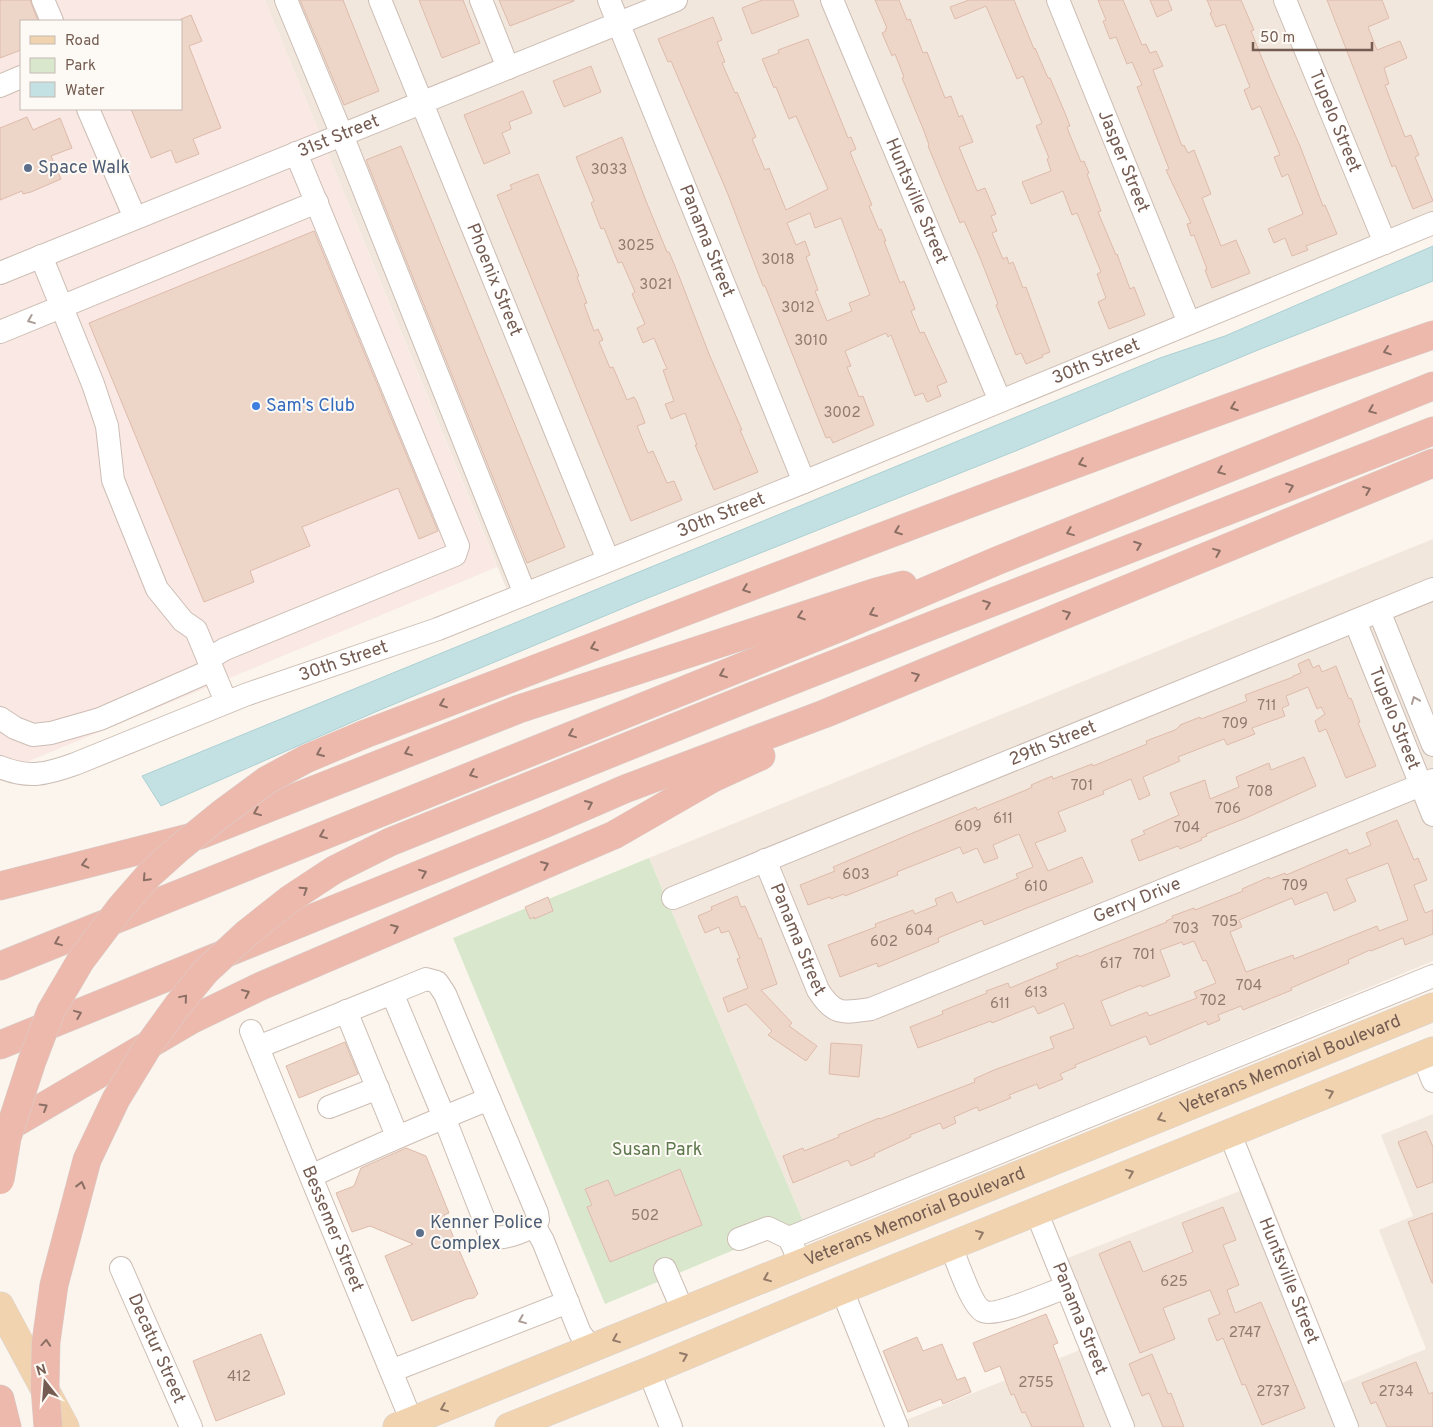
<svg xmlns="http://www.w3.org/2000/svg" width="1433" height="1427" font-family="Overpass,sans-serif">
	<style>
		.residential { fill: #f2e7dd }
		.commercial { fill: #f9e8e3; fill-rule: evenodd }
		.green { fill: #d9e8cd }
		.water { fill: #c3e0e3; stroke: #abd0d3 }
		.building { fill: #edd5c8; stroke: #debbab; fill-rule: evenodd }
		.lines { fill: none; stroke-linecap: round; stroke-linejoin: round }
		.minor-casing { stroke: #ccbdb4; stroke-width: 24 }
		.major-casing { stroke: #d8d1cf; stroke-width: 29 }
		.highway-casing { stroke: #d8d1cf; stroke-width: 29 }
		.minor { stroke: #fff; stroke-width: 22 }
		.major { stroke: #f1d4af; stroke-width: 28 }
		.highway { stroke: #edb9ac; stroke-width: 28 }
		.highway-bridge-casing { stroke: #d8d1cf; stroke-width: 29; stroke-linecap: butt }
		.highway-bridge { stroke: #edb9ac; stroke-width: 28 }
		.oneway { stroke: #ac9d97 }
		.oneway2 { stroke: #8c6f64 }
		.oneway3 { stroke: #937a69 }
		.service-dot { fill: #5c6f8a; stroke: #fdf9f4; stroke-width: 2 }
		.shop-dot { fill: #3f7fe0; stroke: #fdf9f4; stroke-width: 2 }
		.labels { text-anchor: middle; dominant-baseline: central; stroke-width: 4; stroke-linejoin: round; paint-order: stroke }
		.number-label { font-size: 15px; fill: #927a70 }
		.street-label { font-size: 18px; fill: #745c52; stroke: #fdf9f4 }
		.service-label { font-size: 18px; fill: #4e5e75; stroke: #fdf9f4; text-anchor: start }
		.shop-label { font-size: 18px; fill: #366cbe; stroke: #fdf9f4; text-anchor: start }
		.park-label { font-size: 18px; fill: #5c784c; stroke: #fdf9f4 }
	</style>
	<rect width="100%" height="100%" fill="#fbf5ed"/>
	<path class="residential" d="M265,0H1433V212L507,590Z
		M1433,539V961L803,1221L649,858Z
		M1433,1114V1427H889L1080,1350L1047,1266L1263,1182L1342,1383L1426,1349L1379,1230L1413,1216L1381,1135Z"/>
	<path class="commercial" d="M0,0H265L497,567L0,773ZM21,21H181V109H21Z"/>
	<path class="green" d="M649,858L803,1221L605,1304L453,938Z"/>
	<path class="water" d="M1433,246V281L1258,350L1018,450L638,602L373,713L161,806L142,776L1160,358L1225,336Z"/>
	<path class="building" d="M0,0H30L38,21H21V50L0,58Z
		M300,0H343L379,91L344,105Z
		M419,0H463L480,43L442,58Z
		M499,0H574V1L510,26Z
		M762,0H793L799,16L752,34L742,8Z
		M875,0H899L907,20L910,19L923,53L927,52L945,98L951,96L959,117L962,115L973,142L959,147L977,191L985,188L996,214L991,216L997,231L992,233L1003,259L1007,257L1009,264L1013,262L1023,288L1026,287L1050,352L1042,355L1043,357L1026,364L1021,353L1016,355L996,305L998,304L981,260L964,221L960,223L928,146L929,145L924,131L902,78L904,77L895,54L892,56L882,33L886,31L885,29L887,28Z
		M969,0H1014L1034,49L1035,48L1048,78H1050L1065,113L1070,126L1067,127L1070,135L1081,162L1084,161L1089,173L1087,174L1101,211L1098,212L1116,255L1117,254L1130,289L1134,287L1145,315L1109,329L1098,302L1106,298L1097,274L1101,272L1077,213L1072,215L1063,191L1031,204L1022,182L1051,171L1047,159L1049,158L1036,126L1042,123L1023,76L1017,79L986,6L955,19L950,7Z
		M1098,0H1123L1142,45L1146,44L1150,53L1156,51L1163,66L1153,70L1182,146L1184,145L1188,153L1194,150L1211,194L1202,198L1221,246L1236,240L1250,273L1212,288L1205,270L1207,269L1194,235L1191,236L1187,224L1191,223L1166,170L1169,169L1137,87L1142,85L1132,62L1127,64L1116,37L1110,39L1103,21L1106,20Z
		M1150,0H1168L1172,10L1157,17Z
		M1207,0H1241L1254,30L1251,31L1270,78L1300,146L1323,206L1325,205L1337,234L1306,246L1308,250L1292,256L1285,238L1274,243L1268,229L1303,214L1288,174L1282,177L1274,157L1280,155L1260,106L1252,110L1244,90L1250,87L1225,24L1216,27L1210,13L1212,12Z
		M1327,0H1382L1389,18L1368,27L1377,50L1400,41L1407,58L1384,68L1389,84L1385,85L1405,137L1411,135L1419,155L1415,157L1433,201L1413,209L1395,165L1392,167L1384,146Z
		M191,15L202,41L189,46L221,128L193,139L199,154L176,163L171,150L151,158L131,109H181V19Z
		M713,17L722,40L717,42L725,62L722,63L735,93L737,92L756,137L752,139L765,170L769,168L786,210L828,189L796,116L789,119L776,87L774,88L762,59L779,53L778,50L808,39L848,138L851,137L856,149L850,152L872,205L869,206L879,230L881,229L886,241H884L887,249L900,283L904,281L915,309L911,311L920,333L924,332L947,382L937,386L941,396L927,402L923,393L915,396L891,335L888,337L886,333L845,351L851,366L847,367L859,397L863,396L874,425L833,443L830,437L826,438L765,286H763L727,192L671,61L668,62L658,39ZM810,213L815,228L841,218L870,295L849,303L852,311L827,321L815,291L818,290L806,257L810,255L805,241L796,245L787,223Z
		M591,66L601,92L564,107L553,81Z
		M523,91L532,113L509,122L511,129L502,133L510,153L484,164L464,115Z
		M27,117L33,130L60,118L72,148L51,156L61,179L31,192L23,194L22,191L0,200V128Z
		M622,137L646,201L667,252H669L679,276L709,354L742,430H740L758,472L714,490L695,445H697L685,413L671,419L665,404L674,401L663,370L667,369L654,338L643,343L637,328L645,324L632,294L635,292L622,262L618,263L604,228L601,229L591,203L594,201L576,157Z
		M401,146L565,547L527,563L366,160Z
		M538,174L579,276L577,277L587,303L584,304L594,331L598,329L603,340L599,342L610,368L613,367L627,400L634,397L637,402L645,423L637,426L648,453L653,451L667,483L674,481L682,500L631,521L497,195L512,189L510,185Z
		M314,231L438,531L419,539L398,488L302,527L310,546L250,571L254,582L204,602L89,323Z
		M1309,659L1313,668L1319,665L1322,672L1336,666L1349,699L1351,698L1360,722L1358,723L1376,766L1346,778L1326,729L1319,732L1315,721L1325,714L1321,707L1317,709L1308,687L1286,696L1289,705L1282,708L1285,716L1252,728L1255,734L1227,745L1224,739L1178,757L1180,761L1143,777L1150,795L1139,800L1131,779L1103,791L1104,794L1058,812L1066,831L1035,843L1048,871L1082,857L1093,882L984,925L982,920L938,938L939,942L878,967L877,963L840,977L828,945L876,927L875,924L913,910L915,914L937,905L935,899L952,892L957,903L1018,878L1016,874L1033,867L1019,834L993,845L998,858L984,863L977,848L963,854L960,847L897,872L898,875L845,896L844,894L831,899L830,897L808,905L800,885L835,871L833,867L915,832L976,807L977,810L1026,790L1032,787L1031,785L1052,776L1053,779L1092,764L1093,766L1147,744L1146,741L1175,730L1180,726V725L1200,717L1201,719L1247,701L1245,695L1293,677V676L1301,673L1298,664Z
		M1304,757L1316,786L1246,818L1206,834L1207,836L1201,838L1202,840L1180,849L1178,846L1139,861L1131,840L1145,834L1143,831L1179,815L1170,793L1205,780L1210,799L1239,787L1236,777L1269,763L1271,770Z
		M1397,820L1414,860L1418,858L1427,880L1414,885L1425,913L1433,910V934L1405,945L1403,938L1371,951L1370,950L1348,960L1349,963L1291,988L1292,990L1243,1010L1241,1006L1218,1015L1220,1020L1208,1025L1206,1021L1150,1045L1146,1036L1075,1065L1076,1067L1060,1074L1063,1079L1039,1089L1037,1084L1009,1095L1011,1098L979,1111L977,1107L954,1117L956,1123L943,1129L940,1123L910,1135L911,1137L874,1154L875,1156L851,1166L848,1160L793,1183L783,1156L803,1148L804,1151L839,1137L838,1135L879,1118L880,1119L975,1082L974,1079L994,1070L1054,1048L1050,1037L1074,1028L1064,1003L1038,1014L1034,1006L992,1023L991,1021L918,1048L910,1027L943,1014L942,1011L987,993L986,991L1008,983L1010,988L1058,968L1056,964L1078,955L1079,957L1167,922L1166,921L1173,918L1172,916L1194,908L1195,910L1243,891L1242,889L1269,877L1270,879L1285,873L1286,875L1347,849L1349,854L1371,845L1366,833ZM1388,863L1408,920L1379,931L1377,926L1294,959L1293,955L1246,972L1230,932L1242,927L1239,920L1292,898L1295,905L1327,892L1334,911L1356,901L1346,879ZM1194,941L1203,961L1206,960L1216,983L1194,992L1197,998L1149,1016L1147,1012L1111,1026L1101,1001L1141,985L1142,987L1170,976L1160,950L1182,942L1183,945Z
		M737,896L741,907L745,906L759,939L761,938L777,984L761,990L792,1023L789,1026L817,1046L806,1061L768,1035L772,1031L746,1004L728,1012L723,998L748,988L737,959L740,958L729,931L721,933L719,927L705,933L698,916L712,910L711,907Z
		M548,897L553,911L534,919V917L530,919L525,907Z
		M345,1042L358,1074L299,1098L286,1066Z
		M831,1043L862,1045L859,1077L829,1074Z
		M1426,1131L1433,1147V1182L1417,1188L1398,1142Z
		M406,1148L426,1156L449,1213L444,1215L478,1294L474,1298L467,1299L412,1321L385,1256L413,1244L370,1226L352,1232L336,1193L354,1186L361,1168Z
		M680,1169L702,1225L610,1262L587,1207L592,1205L585,1189L608,1180L615,1196Z
		M1223,1207L1236,1240L1223,1245L1239,1285L1227,1290L1235,1313L1261,1302L1305,1408L1262,1425L1245,1384L1242,1385L1223,1338L1217,1341L1208,1319L1220,1314L1210,1290L1163,1308L1175,1339L1140,1353L1099,1254L1130,1241L1143,1272L1193,1252L1182,1223Z
		M1433,1213V1283H1432L1408,1222Z
		M1046,1314L1058,1343L1053,1345L1084,1427H1032L1025,1412L1022,1413L1014,1394L1011,1395L1000,1366L985,1372L973,1343Z
		M261,1334L285,1394L216,1421L193,1361Z
		M917,1337L923,1351L942,1344L957,1380L965,1377L971,1392L943,1404L941,1399L908,1412L883,1351Z
		M1152,1354L1168,1394L1171,1393L1184,1427H1163L1149,1393L1142,1396L1129,1364Z
		M1416,1362L1429,1394L1433,1392V1427H1387L1376,1402L1371,1404L1362,1383Z"/>
	<g class="lines">
		<g class="minor-casing">
			<g id="minor">
				<path d="M43,0L52,21"/>
				<path d="M286,0L342,135L525,594"/>
				<path id="s1" d="M380,0L608,560"/>
				<path d="M481,0L508,68"/>
				<path id="s2" d="M609,0L804,482"/>
				<path id="s3" d="M832,0L1000,401"/>
				<path id="s4" d="M1058,0L1189,323"/>
				<path id="s5" d="M1285,0L1385,243"/>
				<path d="M0,86L21,77"/>
				<path d="M88,109L135,218"/>
				<path d="M41,256L93,384L107,426L113,480L157,589L183,621L196,630L226,702"/>
				<path id="s6" d="M0,273L676,0"/>
				<path d="M0,332L317,202"/>
				<path d="M1379,611L1433,745"/>
				<path id="s7" d="M1355,621L1433,815"/>
				<path d="M208,659L225,649L455,555L458,546L296,153"/>
				<path d="M0,718L15,728L33,735L51,733L100,719L212,670"/>
				<path id="s8" d="M0,767C29,779 47,774 75,764L245,695L438,629L804,482L1433,223"/>
				<path id="s9" d="M765,860L818,990C834,1016 843,1013 871,1009L1433,780"/>
				<path id="s10" d="M673,898L1433,589"/>
				<path d="M392,993L426,979L437,982L445,994L489,1099"/>
				<path d="M346,1011L397,1136"/>
				<path id="s11" d="M251,1031L414,1427"/>
				<path d="M258,1047L392,993L444,1117L489,1232L493,1238C506,1238 531,1231 538,1220L537,1213L489,1099C429,1123 370,1149 311,1176"/>
				<path d="M1423,1055L1433,1081"/>
				<path d="M329,1107L378,1088"/>
				<path id="s12" d="M1230,1134L1347,1427"/>
				<path id="s13" d="M1036,1211L1123,1427"/>
				<path d="M534,1225L543,1241L580,1333L592,1349"/>
				<path d="M789,1238L1433,976"/>
				<path d="M739,1239L768,1228L789,1238L795,1251"/>
				<path d="M951,1246C956,1259 972,1306 983,1311C995,1318 1051,1292 1067,1287"/>
				<path id="s14" d="M121,1268L191,1427"/>
				<path d="M665,1269L683,1311"/>
				<path d="M842,1290L897,1427"/>
				<path d="M391,1371L568,1302"/>
				<path d="M649,1371L671,1427"/>
			</g>
		</g>
		<g class="major-casing">
			<g id="major">
				<path d="M0,1306L65,1427"/>
				<path id="s15" d="M397,1427L1433,1007"/>
				<path d="M509,1427L649,1371L842,1290L1433,1051"/>
			</g>
		</g>
		<g class="highway-casing">
			<path id="highway" d="M941,622L1433,431
				M365,734C720,599 1074,460 1433,335
				M0,886L200,835L519,709L876,592L903,585
				M0,966L841,627L999,560L1433,386
				M0,1045L544,824L625,789L824,714L1433,463
				M0,1132L191,1020L259,987L614,835L713,778L761,756
				M0,1399L7,1427"/>
		</g>
		<use href="#minor" class="minor"/>
		<use href="#major" class="major"/>
		<use href="#highway" class="highway"/>
		<g class="highway-bridge-casing">
			<path id="highway-bridge" d="M0,1180L7,1138L32,1061L51,1011L81,960L121,907L149,875L178,849L221,814L267,780L306,759L365,734
				M48,1427L45,1388L46,1342L54,1285L87,1160L116,1099L149,1045L178,1005L206,971L247,933L290,899L334,870L390,842L753,696L941,622"/>
		</g>
		<use href="#highway-bridge" class="highway-bridge"/>
	</g>
	<defs><path id="oneway-chevron" d="M-2-3.5L2.5 0L-2 3.5" fill="none" stroke-width="1.6" stroke-linecap="round" stroke-linejoin="round" transform="scale(1.25)"/></defs>
	<g class="oneway">
		<use href="#oneway-chevron" transform="translate(31 320) rotate(158)"/>
		<use href="#oneway-chevron" transform="translate(1415 700) rotate(-112)"/>
		<use href="#oneway-chevron" transform="translate(522 1320) rotate(158)"/>
	</g>
	<g class="oneway2">
		<use href="#oneway-chevron" transform="translate(1387 351) rotate(161)"/>
		<use href="#oneway-chevron" transform="translate(1234 407) rotate(160)"/>
		<use href="#oneway-chevron" transform="translate(1372 410) rotate(158)"/>
		<use href="#oneway-chevron" transform="translate(1082 463) rotate(160)"/>
		<use href="#oneway-chevron" transform="translate(1221 471) rotate(158)"/>
		<use href="#oneway-chevron" transform="translate(1290 487) rotate(-21)"/>
		<use href="#oneway-chevron" transform="translate(1367 490) rotate(-22)"/>
		<use href="#oneway-chevron" transform="translate(898 531) rotate(159)"/>
		<use href="#oneway-chevron" transform="translate(1070 532) rotate(158)"/>
		<use href="#oneway-chevron" transform="translate(1138 545) rotate(-21)"/>
		<use href="#oneway-chevron" transform="translate(1217 552) rotate(-22)"/>
		<use href="#oneway-chevron" transform="translate(746 589) rotate(159)"/>
		<use href="#oneway-chevron" transform="translate(987 604) rotate(-21)"/>
		<use href="#oneway-chevron" transform="translate(873 613) rotate(157)"/>
		<use href="#oneway-chevron" transform="translate(1067 614) rotate(-22)"/>
		<use href="#oneway-chevron" transform="translate(801 616) rotate(162)"/>
		<use href="#oneway-chevron" transform="translate(594 647) rotate(159)"/>
		<use href="#oneway-chevron" transform="translate(723 674) rotate(158)"/>
		<use href="#oneway-chevron" transform="translate(916 676) rotate(-22)"/>
		<use href="#oneway-chevron" transform="translate(443 704) rotate(159)"/>
		<use href="#oneway-chevron" transform="translate(572 734) rotate(158)"/>
		<use href="#oneway-chevron" transform="translate(408 752) rotate(158)"/>
		<use href="#oneway-chevron" transform="translate(320 753) rotate(157)"/>
		<use href="#oneway-chevron" transform="translate(473 774) rotate(158)"/>
		<use href="#oneway-chevron" transform="translate(589 804) rotate(-24)"/>
		<use href="#oneway-chevron" transform="translate(257 812) rotate(158)"/>
		<use href="#oneway-chevron" transform="translate(323 835) rotate(158)"/>
		<use href="#oneway-chevron" transform="translate(85 864) rotate(166)"/>
		<use href="#oneway-chevron" transform="translate(545 865) rotate(-23)"/>
		<use href="#oneway-chevron" transform="translate(423 873) rotate(-22)"/>
		<use href="#oneway-chevron" transform="translate(146 878) rotate(133)"/>
		<use href="#oneway-chevron" transform="translate(304 890) rotate(-33)"/>
		<use href="#oneway-chevron" transform="translate(395 928) rotate(-23)"/>
		<use href="#oneway-chevron" transform="translate(58 942) rotate(158)"/>
		<use href="#oneway-chevron" transform="translate(246 993) rotate(-25)"/>
		<use href="#oneway-chevron" transform="translate(184 998) rotate(-50)"/>
		<use href="#oneway-chevron" transform="translate(78 1014) rotate(-22)"/>
		<use href="#oneway-chevron" transform="translate(44 1107) rotate(-31)"/>
		<use href="#oneway-chevron" transform="translate(81 1185) rotate(-76)"/>
		<use href="#oneway-chevron" transform="translate(46 1343) rotate(-86)"/>
	</g>
	<g class="oneway3">
		<use href="#oneway-chevron" transform="translate(1330 1093) rotate(-22)"/>
		<use href="#oneway-chevron" transform="translate(1161 1118) rotate(158)"/>
		<use href="#oneway-chevron" transform="translate(1130 1173) rotate(-22)"/>
		<use href="#oneway-chevron" transform="translate(980 1234) rotate(-22)"/>
		<use href="#oneway-chevron" transform="translate(767 1278) rotate(158)"/>
		<use href="#oneway-chevron" transform="translate(616 1339) rotate(158)"/>
		<use href="#oneway-chevron" transform="translate(684 1356) rotate(-23)"/>
		<use href="#oneway-chevron" transform="translate(444 1408) rotate(158)"/>
	</g>
	<g class="service-dot">
		<circle cx="28" cy="168" r="5"/>
		<circle cx="420" cy="1233" r="5"/>
	</g>
	<circle class="shop-dot" cx="256" cy="406" r="5"/>
	<g class="labels">
		<g class="number-label">
			<text x="609" y="170">3033</text>
			<text x="636" y="246">3025</text>
			<text x="778" y="260">3018</text>
			<text x="656" y="285">3021</text>
			<text x="798" y="308">3012</text>
			<text x="811" y="341">3010</text>
			<text x="842" y="413">3002</text>
			<text x="1267" y="706">711</text>
			<text x="1235" y="724">709</text>
			<text x="1082" y="786">701</text>
			<text x="1260" y="792">708</text>
			<text x="1228" y="809">706</text>
			<text x="1003" y="819">611</text>
			<text x="968" y="827">609</text>
			<text x="1187" y="828">704</text>
			<text x="856" y="875">603</text>
			<text x="1295" y="886">709</text>
			<text x="1036" y="887">610</text>
			<text x="1225" y="922">705</text>
			<text x="1186" y="929">703</text>
			<text x="919" y="931">604</text>
			<text x="884" y="942">602</text>
			<text x="1144" y="955">701</text>
			<text x="1111" y="964">617</text>
			<text x="1249" y="986">704</text>
			<text x="1036" y="993">613</text>
			<text x="1213" y="1001">702</text>
			<text x="1000" y="1004">611</text>
			<text x="645" y="1216">502</text>
			<text x="1174" y="1282">625</text>
			<text x="1245" y="1333">2747</text>
			<text x="239" y="1377">412</text>
			<text x="1036" y="1383">2755</text>
			<text x="1273" y="1392">2737</text>
			<text x="1396" y="1392">2734</text>
		</g>
		<g class="street-label">
			<text stroke="none"><textPath href="#s5" startOffset="131">Tupelo Street</textPath></text>
			<text stroke="none"><textPath href="#s6" startOffset="365">31st Street</textPath></text>
			<text stroke="none"><textPath href="#s4" startOffset="174">Jasper Street</textPath></text>
			<text stroke="none"><textPath href="#s3" startOffset="218">Huntsville Street</textPath></text>
			<text stroke="none"><textPath href="#s2" startOffset="260">Panama Street</textPath></text>
			<text stroke="none"><textPath href="#s1" startOffset="302">Phoenix Street</textPath></text>
			<text stroke="none"><textPath href="#s8" startOffset="1175">30th Street</textPath></text>
			<text stroke="none"><textPath href="#s8" startOffset="770">30th Street</textPath></text>
			<text stroke="none"><textPath href="#s8" startOffset="365">30th Street</textPath></text>
			<text stroke="none"><textPath href="#s7" startOffset="105">Tupelo Street</textPath></text>
			<text stroke="none"><textPath href="#s10" startOffset="410">29th Street</textPath></text>
			<text stroke="none"><textPath href="#s9" startOffset="490">Gerry Drive</textPath></text>
			<text stroke="none"><textPath href="#s9" startOffset="86">Panama Street</textPath></text>
			<text stroke="none"><textPath href="#s15" startOffset="964">Veterans Memorial Boulevard</textPath></text>
			<text stroke="none"><textPath href="#s15" startOffset="559">Veterans Memorial Boulevard</textPath></text>
			<text stroke="none"><textPath href="#s11" startOffset="214">Bessemer Street</textPath></text>
			<text stroke="none"><textPath href="#s12" startOffset="158">Huntsville Street</textPath></text>
			<text stroke="none"><textPath href="#s13" startOffset="116">Panama Street</textPath></text>
			<text stroke="none"><textPath href="#s14" startOffset="88">Decatur Street</textPath></text>
		</g>
		<g class="service-label">
			<text x="38" y="168">Space Walk</text>
			<text x="430" y="1223">Kenner Police<tspan x="430" dy="21">Complex</tspan></text>
		</g>
		<g class="shop-label">
			<text x="266" y="406">Sam's Club</text>
		</g>
		<g class="park-label">
			<text x="657" y="1150">Susan Park</text>
		</g>
	</g>
	<rect x="20" y="20" width="162" height="90" fill="#fdf9f4" stroke="#c6bab3"/>
	<rect x="30" y="36" width="25" height="8" fill="#f1d4af" stroke="#c6bab3"/>
	<text x="65" y="45" font-size="15" fill="#745c52">Road</text>
	<rect x="30" y="58" width="25" height="15" fill="#d9e8cd" stroke="#c6bab3"/>
	<text x="65" y="70" font-size="15" fill="#745c52">Park</text>
	<rect x="30" y="82" width="25" height="15" fill="#c3e0e3" stroke="#c6bab3"/>
	<text x="65" y="95" font-size="15" fill="#745c52">Water</text>
	<g transform="translate(45 1382) rotate(343)" stroke="#fdf9f4" stroke-width="4" paint-order="stroke">
	<path d="M0-4L9 19L0 12L-9 19Z" fill="#745c52"/>
	<text y="-8" font-size="14" font-weight="bold" text-anchor="middle" fill="#745c52">N</text>
	</g>
	<path d="M1253 42v8h119v-8" fill="none" stroke="#745c52" stroke-width="2.5"/>
	<text x="1260" y="42" font-size="15" fill="#745c52" stroke="#fdf9f4" stroke-width="4" paint-order="stroke">50 m</text>
</svg>
